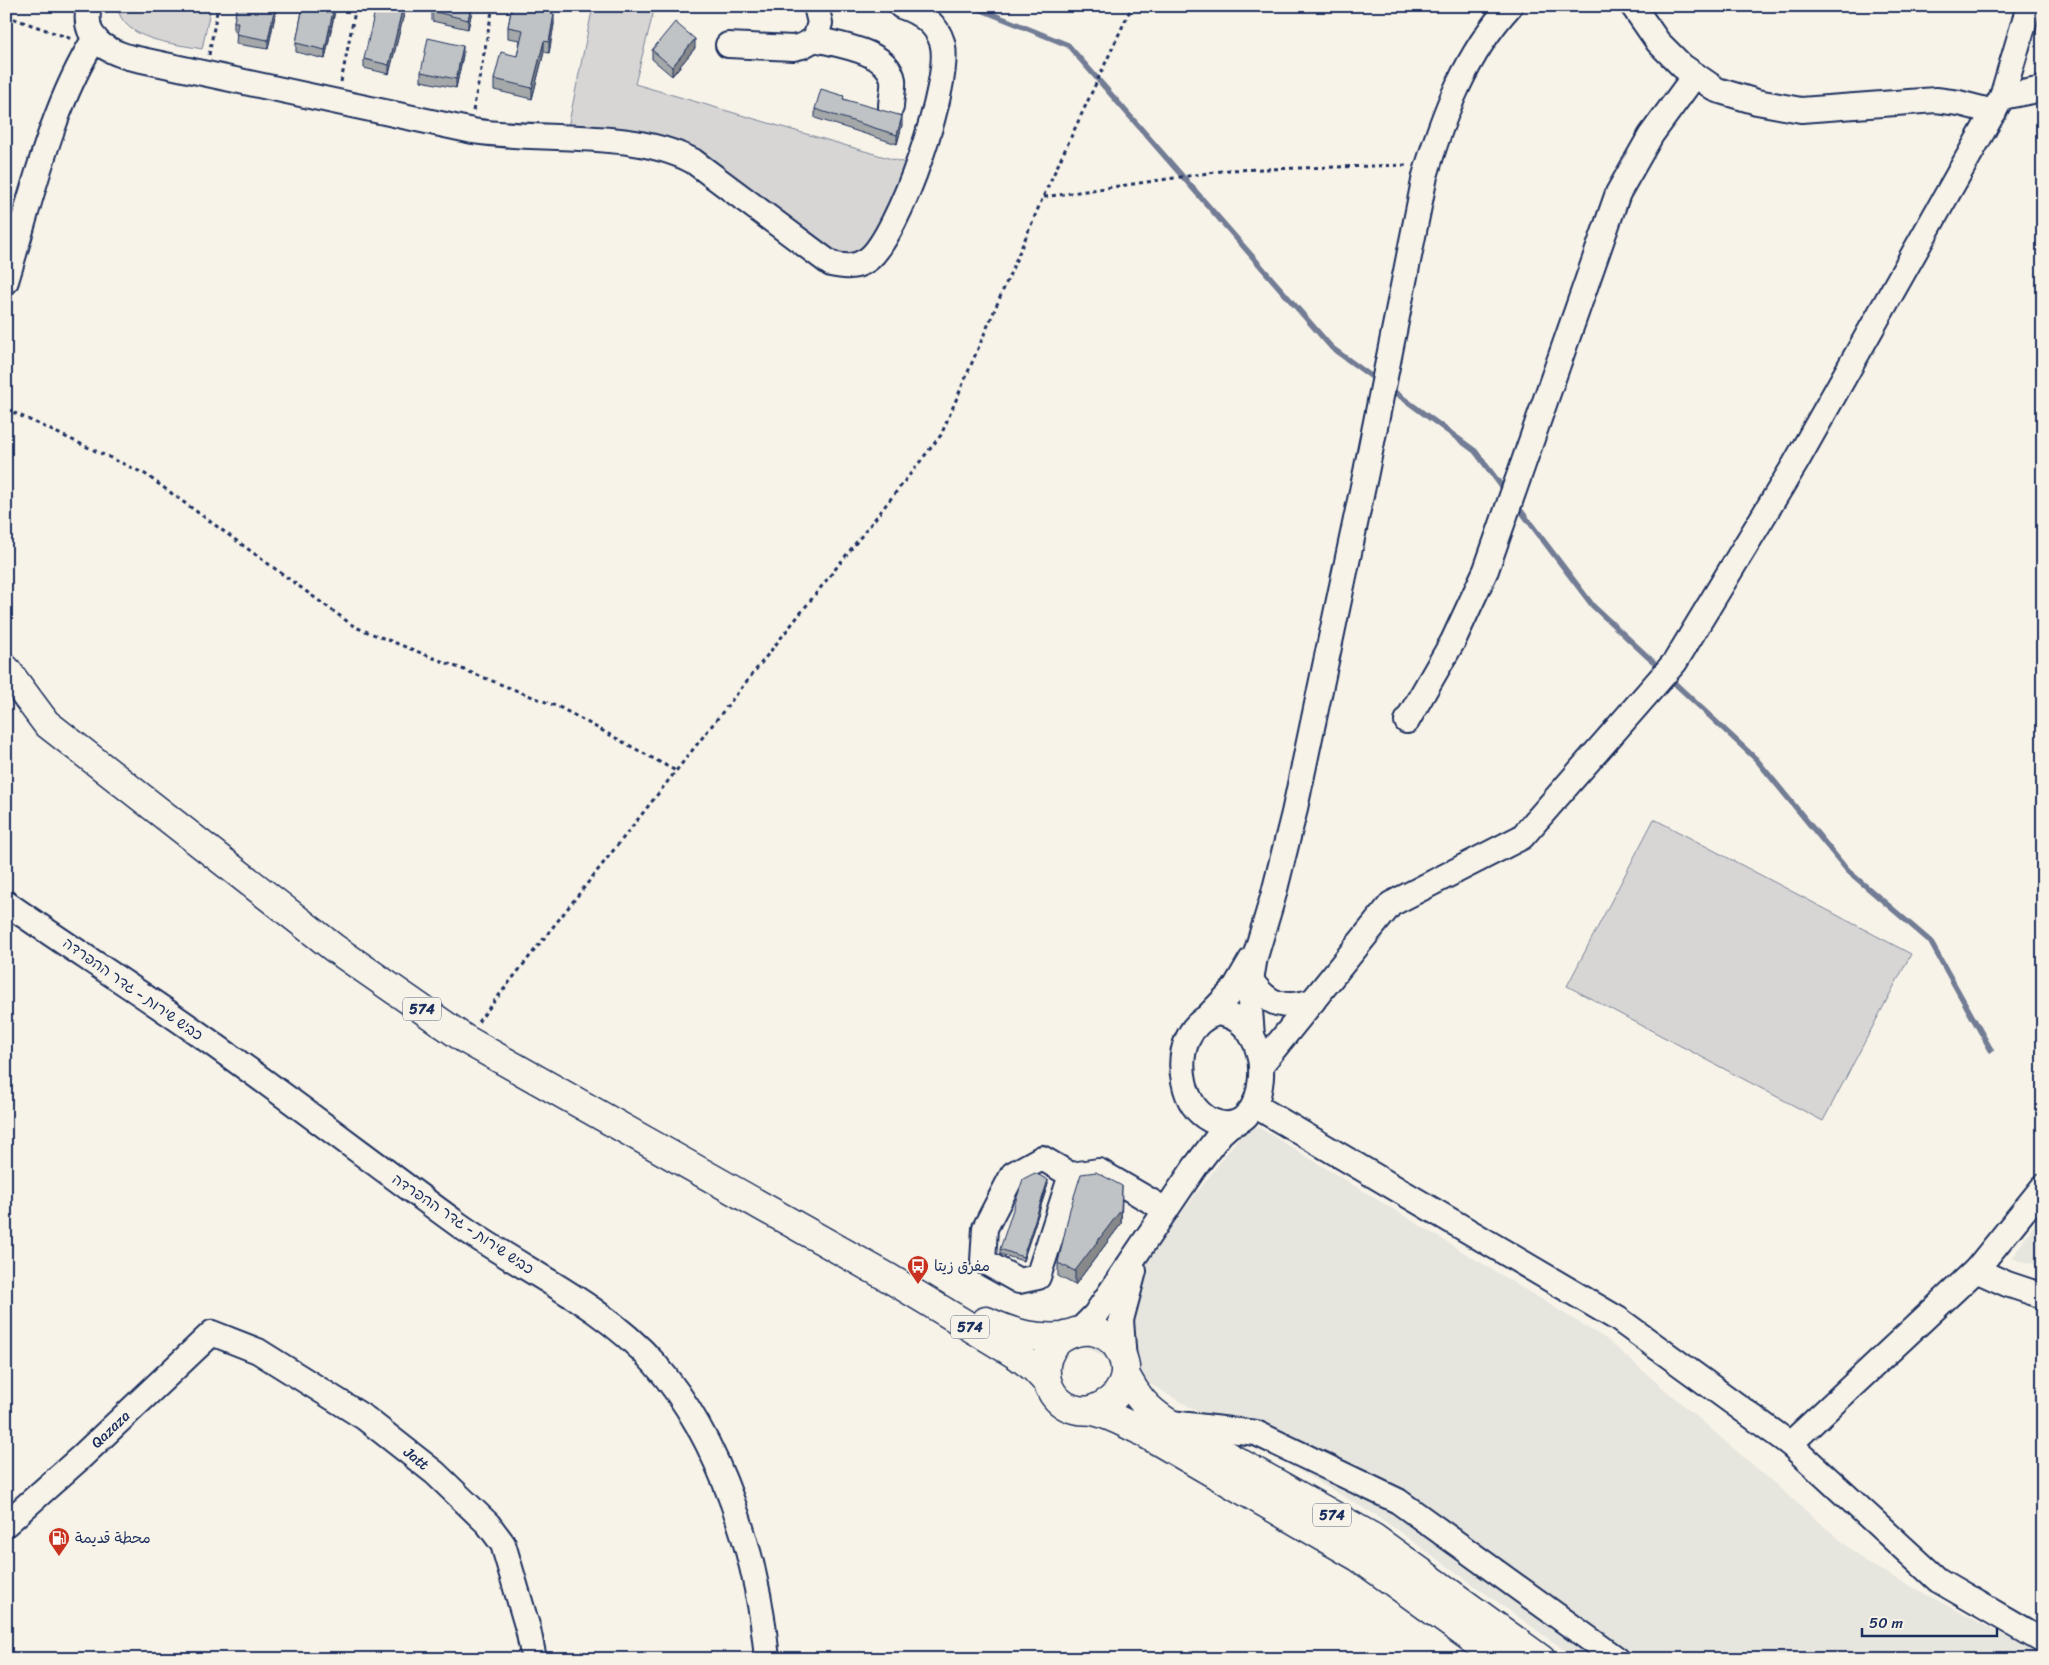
<svg xmlns="http://www.w3.org/2000/svg" width="2049" height="1665" font-family="Sriracha,'Playpen Sans Arabic','Playpen Sans Hebrew',sans-serif">
	<style>
		.built { fill: #e6e5de }
		.green { fill: #d7d6d4; stroke: #798299 }
		.lines { fill: none; stroke-linecap: round; stroke-linejoin: round }
		.stream { stroke: #727c95; stroke-width: 5.5 }
		.minor-casing { stroke: #1b2f5e; stroke-width: 28 }
		.major-casing { stroke: #1b2f5e; stroke-width: 31 }
		.path { stroke: #1b2f5e; stroke-width: 3; stroke-dasharray: 4 4; stroke-linecap: butt }
		.minor { stroke: #f7f3e8; stroke-width: 24 }
		.major { stroke: #f7f3e8; stroke-width: 28 }
		.wall { fill: #a5a8a9; stroke: #1b2f5e }
		.shaded-wall { fill: #86888a; stroke: #1b2f5e }
		.building { fill: #c0c3c5; stroke: #1b2f5e }
		.labels { text-anchor: middle; dominant-baseline: central; stroke-width: 4.5; stroke-linejoin: round; paint-order: stroke }
		.shield { fill: #f7f3e8; stroke: #5d6a87; stroke-width: 1 }
		.shield-label { font-size: 14px; font-weight: bold; fill: #1b2f5e }
		.street-label { font-size: 15px; fill: #1b2f5e; stroke: #f7f3e8 }
		.poi-label { font-size: 15px; fill: #1b2f5e; stroke: #f7f3e8; text-anchor: start }
	</style>
	<rect width="100%" height="100%" fill="#f7f3e8"/>
	<filter id="ink" filterUnits="userSpaceOnUse"><feTurbulence type="fractalNoise" baseFrequency=".02" numOctaves="2"/><feDisplacementMap in="SourceGraphic" scale="10" xChannelSelector="R" yChannelSelector="G"/><feConvolveMatrix kernelMatrix="1 2 1 2 8 2 1 2 1" color-interpolation-filters="sRGB"/></filter>
	<g filter="url(#ink)">
		<path class="built" d="M1250,1122L1606,1339L1867,1563L2043,1656V1659H1577L1379,1517L1083,1345Z
			M2043,1210V1266L2012,1259Z"/>
		<path class="green" d="M117,6H211L202,49C173,43 123,41 117,6Z
			M593,6H655L635,84L909,164L878,236L853,257L835,254L702,151C657,130 617,131 568,127Z
			M1654,819L1911,954L1823,1121L1567,986Z"/>
		<g class="lines">
			<path class="stream" d="M972,6L1068,45L1332,348L1379,382
				M1389,388L1475,451L1506,492
				M1515,503L1593,606L1662,670
				M1668,677L1756,759L1848,871L1930,941L1991,1050"/>
			<g class="minor-casing">
				<g id="minor">
					<path d="M89,6C82,38 103,49 128,57L473,131C542,142 631,129 693,161L831,264C845,267 855,268 867,260C898,239 954,78 942,42C936,23 919,12 901,6"/>
					<path d="M1633,6L1658,42L1682,66L1717,90L1757,102L1801,110L1936,100L1959,103L1994,112"/>
					<path d="M815,39C839,45 888,51 893,80C894,88 891,99 891,107"/>
					<path d="M728,45L793,48L802,46L815,39L820,23L816,6"/>
					<path d="M2002,97L2029,6"/>
					<path d="M6,281C31,200 50,110 95,38"/>
					<path d="M1407,721L1453,641L1486,570L1618,193L1651,135L1695,75"/>
					<path d="M6,903C69,947 134,988 196,1032C285,1095 371,1161 459,1225C524,1271 601,1303 655,1364C721,1439 759,1561 767,1659"/>
					<path d="M1251,980C1267,1005 1285,1010 1313,1001"/>
					<path d="M1217,1013C1284,1020 1269,1149 1210,1120C1195,1112 1187,1097 1184,1081C1178,1052 1188,1022 1217,1013Z"/>
					<path d="M1208,1016L1234,989L1251,960"/>
					<path d="M1252,1036L1250,1010L1251,980L1255,957L1273,897L1294,813L1366,472L1425,176C1443,115 1466,54 1510,6"/>
					<path d="M1261,1065L1391,904L1522,837L1675,662L1795,464L2002,97L2043,89"/>
					<path d="M1254,1105L1618,1319L1790,1444L1938,1580L2043,1641"/>
					<path d="M1071,1175L1042,1158L1013,1174L985,1228L983,1261L1019,1281L1038,1277L1071,1175L1099,1171L1166,1210"/>
					<path d="M1976,1270L2007,1284L2043,1296"/>
					<path d="M1078,1332L1095,1315L1195,1167L1221,1133L1231,1124"/>
					<path d="M1124,1361L1121,1320L1134,1271"/>
					<path d="M1171,1423L1256,1433L1398,1501L1617,1659"/>
					<path d="M1790,1444L1976,1270L2043,1187"/>
					<path id="s1" d="M6,1524L80,1458L212,1333L258,1351L365,1418L435,1473L488,1524L503,1544L528,1629L534,1659"/>
				</g>
			</g>
			<g class="major-casing">
				<path id="major" d="M6,669L46,723L334,948L465,1039L889,1278L1018,1356L1034,1368L1047,1382
					M986,1321C1015,1334 1033,1339 1064,1337
					M1125,1374C1137,1397 1146,1408 1167,1422L1374,1538L1541,1659
					M1092,1410C1156,1388 1116,1308 1064,1337C1054,1342 1047,1355 1046,1365C1044,1386 1056,1406 1078,1410C1083,1411 1088,1410 1093,1411C1109,1414 1124,1423 1139,1430L1358,1557L1500,1659"/>
			</g>
			<path class="path" d="M6,16L72,39
				M209,55L218,6
				M341,82L356,6
				M473,111L493,6
				M1044,197L1229,170L1408,165
				M6,409L145,474L355,627L561,708L676,771
				M478,1022L941,435L1043,197L1132,6"/>
			<use href="#minor" class="minor"/>
			<use href="#major" class="major"/>
		</g>
		<path class="wall" d="M237,6H277L268,49L236,44L237,31H234V22Z
			M303,6H336L325,59L296,52V43Z
			M406,6L389,74L364,68V59Z
			M473,6L468,29L432,21V11Z
			M512,6H553L552,13L554,24L549,53L544,52L532,99L494,90V79L517,56L520,40L508,38V27Z
			M695,48L672,76L652,59V50Z
			M463,55L456,88L421,81V72Z
			M844,99L902,125L897,144L815,118V109Z
			M1048,1184L1023,1261L1000,1254V1249Z
			M1122,1200L1121,1224L1075,1285L1058,1276V1263Z"/>
		<path class="shaded-wall" d="M275,6H277L268,49V40Z
			M334,6H336L325,59V50Z
			M403,6H406L389,74V65Z
			M471,6H473L468,29V20Z
			M551,6H553L549,23V12Z
			M554,14V24L549,53V42Z
			M695,39V48L672,76V67Z
			M544,41V52L532,99V88Z
			M463,46V55L456,88V79Z
			M902,116V125L897,144V135Z
			M1048,1180V1184L1023,1261V1257Z
			M1122,1186L1121,1224L1075,1285V1271Z"/>
		<path class="building" d="M237,6H275L268,40L236,34L238,22H234Z
			M303,6H334L325,50L296,43Z
			M376,6H403L389,65L364,59Z
			M434,6H471L468,20L432,11Z
			M512,6H551L549,12L554,14L549,42L544,41L532,88L494,79L501,52L517,56L523,30L508,27Z
			M675,22L695,39L672,67L652,50Z
			M428,38L463,46L456,79L421,72Z
			M821,89L844,96L843,99L902,116L897,135L815,109Z
			M1096,1172L1122,1186L1121,1210L1075,1271L1058,1263L1070,1209L1081,1174Z
			M1035,1173L1048,1180L1023,1257L1000,1249L1023,1179Z"/>
	</g>
	<defs>
		<g id="bus-pin" transform="scale(1.125)"><path d="M0 17L-7.5 6A9.5 9.5 0 1 1 7.5 6Z" fill="#c8321e" stroke="#f7f3e8"/><path d="M-5-6H5V4H4V6H2V4H-2V6H-4V4H-5ZM-3.5-4V0h7V-4ZM-3.5 1.2v1.5H-2V1.2ZM2 1.2v1.5H3.5V1.2Z" fill="#fff"/></g>
		<g id="fuel-pin" transform="scale(1.125)"><path d="M0 17L-7.5 6A9.5 9.5 0 1 1 7.5 6Z" fill="#c8321e" stroke="#f7f3e8"/><path d="M-5.5-6h7V0h2V4h1.3V-2.5L3-4.5l.8-.8L6-3V5H2.5V1h-1V6h-7ZM-4.2-4.7v3.2H.2V-4.7Z" fill="#fff"/></g>
	</defs>
	<g fill-rule="evenodd">
		<use href="#bus-pin" x="918" y="1266"/>
		<use href="#fuel-pin" x="59" y="1538"/>
	</g>
	<g class="labels">
		<g class="shield">
			<rect x="403" y="997.5" width="38" height="23" rx="4"/>
			<rect x="951" y="1315.5" width="38" height="23" rx="4"/>
			<rect x="1313" y="1503.5" width="38" height="23" rx="4"/>
		</g>
		<g class="shield-label">
			<text x="422" y="1009">574</text>
			<text x="970" y="1327">574</text>
			<text x="1332" y="1515">574</text>
		</g>
		<g class="street-label">
			<text transform="translate(133 989) rotate(35)">כביש שירות - גדר ההפרדה</text>
			<text transform="translate(463 1224) rotate(34)">כביש שירות - גדר ההפרדה</text>
			<text stroke="none"><textPath href="#s1" startOffset="141">Qazaza</textPath></text>
			<text stroke="none"><textPath href="#s1" startOffset="522">Jatt</textPath></text>
		</g>
		<g class="poi-label">
			<text x="934" y="1266">مفرق زيتا</text>
			<text x="75" y="1538">محطة قديمة</text>
		</g>
	</g>
	<rect width="2049" height="1665" fill="none" stroke="#f7f3e8" stroke-width="25"/>
	<rect x="12" y="12" width="2024" height="1640" fill="none" stroke="#1b2f5e" stroke-width="2" filter="url(#ink)"/>
	<path d="M1862 1628v8h135v-8" fill="none" stroke="#1b2f5e" stroke-width="2.5"/>
	<text x="1869" y="1628" font-size="15" fill="#1b2f5e" stroke="#f7f3e8" stroke-width="4" paint-order="stroke">50 m</text>
</svg>
